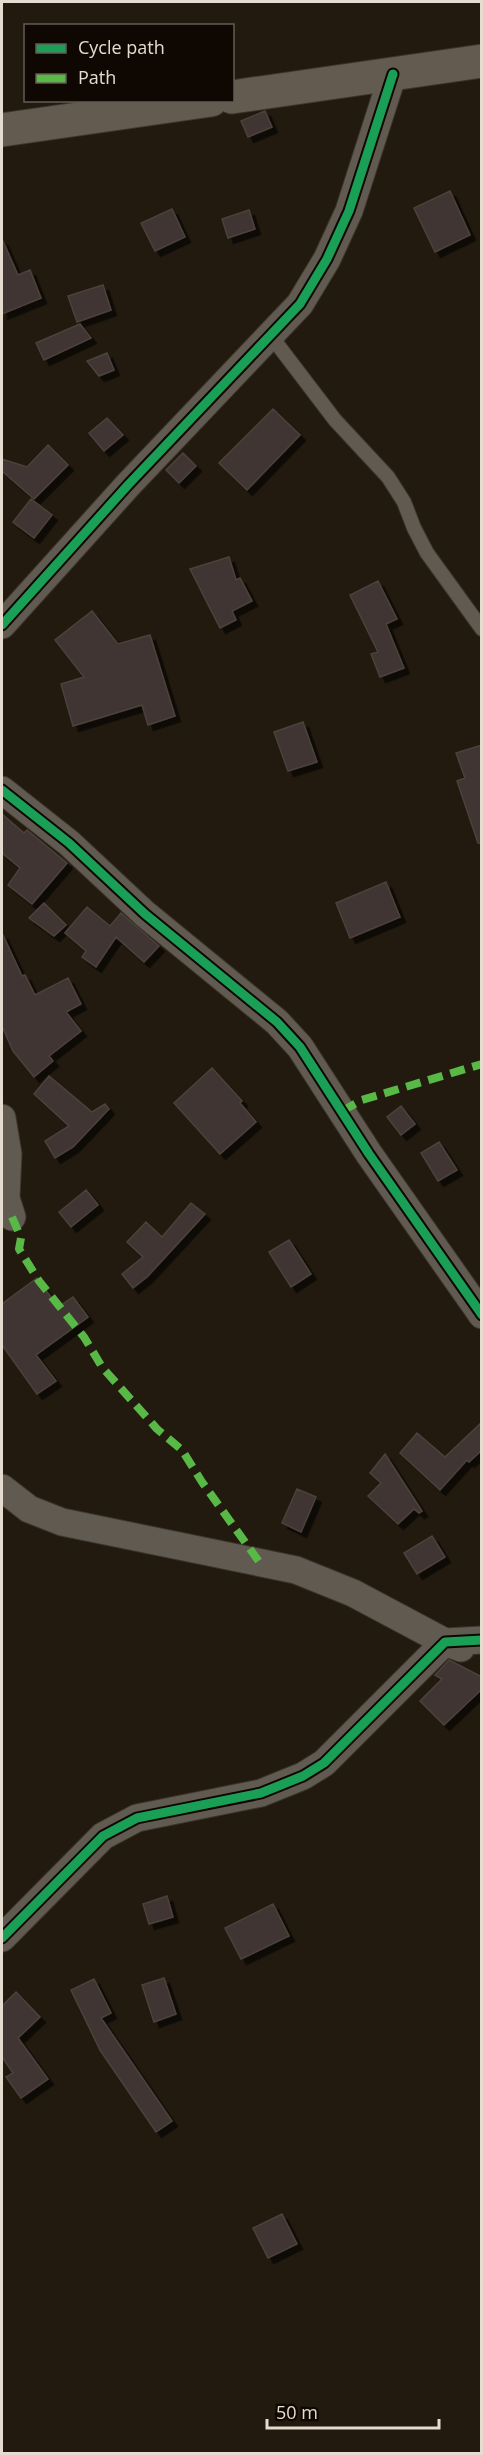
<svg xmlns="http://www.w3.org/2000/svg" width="483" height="2455" font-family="'Open Sans',sans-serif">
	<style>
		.building { fill: #3f3630; stroke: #4b423c; stroke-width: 1.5; filter: url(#shadow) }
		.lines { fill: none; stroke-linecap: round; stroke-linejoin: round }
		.lane-casing { stroke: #3b352d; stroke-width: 16 }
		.street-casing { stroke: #3b352d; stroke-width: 29 }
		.secondary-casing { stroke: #3b352d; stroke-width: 35 }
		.lane { stroke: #615a51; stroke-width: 14 }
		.street { stroke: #615a51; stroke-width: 27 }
		.secondary { stroke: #635b50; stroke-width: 33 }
		.quiet { stroke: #58b947; stroke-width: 8; stroke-dasharray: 15 8; stroke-linecap: butt }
		.cycleway-casing { stroke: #0e0702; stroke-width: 13 }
		.cycleway { stroke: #1a9f57; stroke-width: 9 }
	</style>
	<defs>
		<filter id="shadow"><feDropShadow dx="5.5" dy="5.5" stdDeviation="0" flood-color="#0009"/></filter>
	</defs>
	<rect width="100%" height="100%" fill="#221a0f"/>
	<path class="building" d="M265,111L272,127L248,137L241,121Z
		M450,191L470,235L435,252L414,208Z
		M172,209L185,237L155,251L141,223Z
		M249,210L255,229L228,238L222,219Z
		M2,239L18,275L30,270L41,298L2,314Z
		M103,285L111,310L77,322L68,296Z
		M80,324L91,338L44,360L36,343Z
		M107,353L114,370L99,376L87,361Z
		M273,409L300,435L247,490L219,463Z
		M107,418L123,435L104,451L89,433Z
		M48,445L68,465L34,499L2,471V459L27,467Z
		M183,453L196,466L179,483L166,470Z
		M31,499L52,515L34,538L13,522Z
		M229,557L236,580L240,578L252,601L232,611L236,620L220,628L190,569Z
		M378,581L397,619L386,624L404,668L380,677L371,654L378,652L350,595Z
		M92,611L118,644L150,635L175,716L148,725L142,705L73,726L61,684L84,677L55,640Z
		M303,722L317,762L288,771L274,732Z
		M482,745V843H478L457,781L465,778L456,753Z
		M2,814L24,833L27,830L67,863L32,904L8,885L20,868L2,853Z
		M386,882L400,917L350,938L336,903Z
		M44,903L66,925L54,936L29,918Z
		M87,907L110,926L121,913L159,946L144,962L116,937L96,967L82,957L86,951L65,933Z
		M2,933L22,976L25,975L35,995L68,978L81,1004L66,1012L81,1031L49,1056L53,1061L34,1077L13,1051L2,1026Z
		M212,1068L242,1101L240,1103L256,1122L220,1154L174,1103Z
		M49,1076L92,1112L105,1104L109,1109L73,1147L55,1158L45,1141L69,1126L34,1094Z
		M401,1106L415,1124L401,1135L387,1117Z
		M439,1142L457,1170L438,1181L421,1153Z
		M86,1190L98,1205L71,1227L59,1212Z
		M191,1203L205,1214L147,1277L133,1288L122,1274L143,1257L127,1242L146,1222L162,1237Z
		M289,1240L311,1274L291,1287L269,1252Z
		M37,1278L58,1307L73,1297L88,1317L36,1355L56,1381L37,1394L2,1345V1304Z
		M482,1422V1450L469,1462L467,1460L440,1490L400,1453L417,1433L445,1457Z
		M385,1454L422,1511L419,1513L414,1509L398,1524L368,1496L381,1483L370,1473Z
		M297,1489L316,1497L301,1532L282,1523Z
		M432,1536L445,1557L417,1574L404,1553Z
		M449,1660L482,1677V1689L444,1725L420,1701L442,1679L435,1675Z
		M167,1896L173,1917L149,1924L143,1904Z
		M273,1904L289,1936L241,1959L225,1928Z
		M164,1978L176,2014L154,2022L142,1985Z
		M94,1979L111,2013L101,2018L172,2121L156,2132L100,2050L71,1990Z
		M16,1992L40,2017L18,2038L48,2079L21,2098L6,2077L13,2073L2,2057V2006Z
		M282,2214L297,2244L268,2258L253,2228Z"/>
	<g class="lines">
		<g class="lane-casing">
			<path id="lane" d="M271,336L335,420L388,477L404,502L414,528L427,553L482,629"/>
		</g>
		<g class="street-casing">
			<path id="street" d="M2,625L128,485L300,304L327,259L349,211L393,74
				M2,790L69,843L145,914L277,1022L300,1047L369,1154L482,1315
				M2,1118L8,1154L6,1198L12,1217
				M2,1488L29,1509L62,1522L296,1570L353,1593L445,1642L461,1648
				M2,1938L103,1836L137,1818L261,1793L303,1776L324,1763L445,1642L482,1640"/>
		</g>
		<g class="secondary-casing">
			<path id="secondary" d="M232,97L482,61
				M2,130L211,100"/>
		</g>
		<use href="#lane" class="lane"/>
		<use href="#street" class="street"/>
		<use href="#secondary" class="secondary"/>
		<path class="quiet" d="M342,1111L362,1100L482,1064
			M12,1217L21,1238L19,1249L39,1281L84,1337L102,1367L157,1429L182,1450L202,1482L260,1563"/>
		<g class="cycleway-casing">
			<path id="cycleway" d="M2,625L128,485L300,304L327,259L349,211L393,74
				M2,790L69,843L145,914L277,1022L300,1047L369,1154L482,1315
				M2,1938L103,1836L137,1818L261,1793L303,1776L324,1763L445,1642L482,1640"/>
		</g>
		<use href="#cycleway" class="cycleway"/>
	</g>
	<rect width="483" height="2455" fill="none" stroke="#e6dbcf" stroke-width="6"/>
	<rect x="24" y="24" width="210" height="78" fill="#0e0702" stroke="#645c54" stroke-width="1.5"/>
	<rect x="36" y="44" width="30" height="9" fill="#1a9f57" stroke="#645c54" stroke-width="1.5"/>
	<text x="78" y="54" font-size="18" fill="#e6dbcf">Cycle path</text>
	<rect x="36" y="74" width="30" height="9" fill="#58b947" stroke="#645c54" stroke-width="1.5"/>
	<text x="78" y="84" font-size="18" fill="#e6dbcf">Path</text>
	<path d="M267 2419v9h172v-9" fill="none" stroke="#e6dbcf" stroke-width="3"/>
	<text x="276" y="2419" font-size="18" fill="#e6dbcf" stroke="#0e0702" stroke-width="4.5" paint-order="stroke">50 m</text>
</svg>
